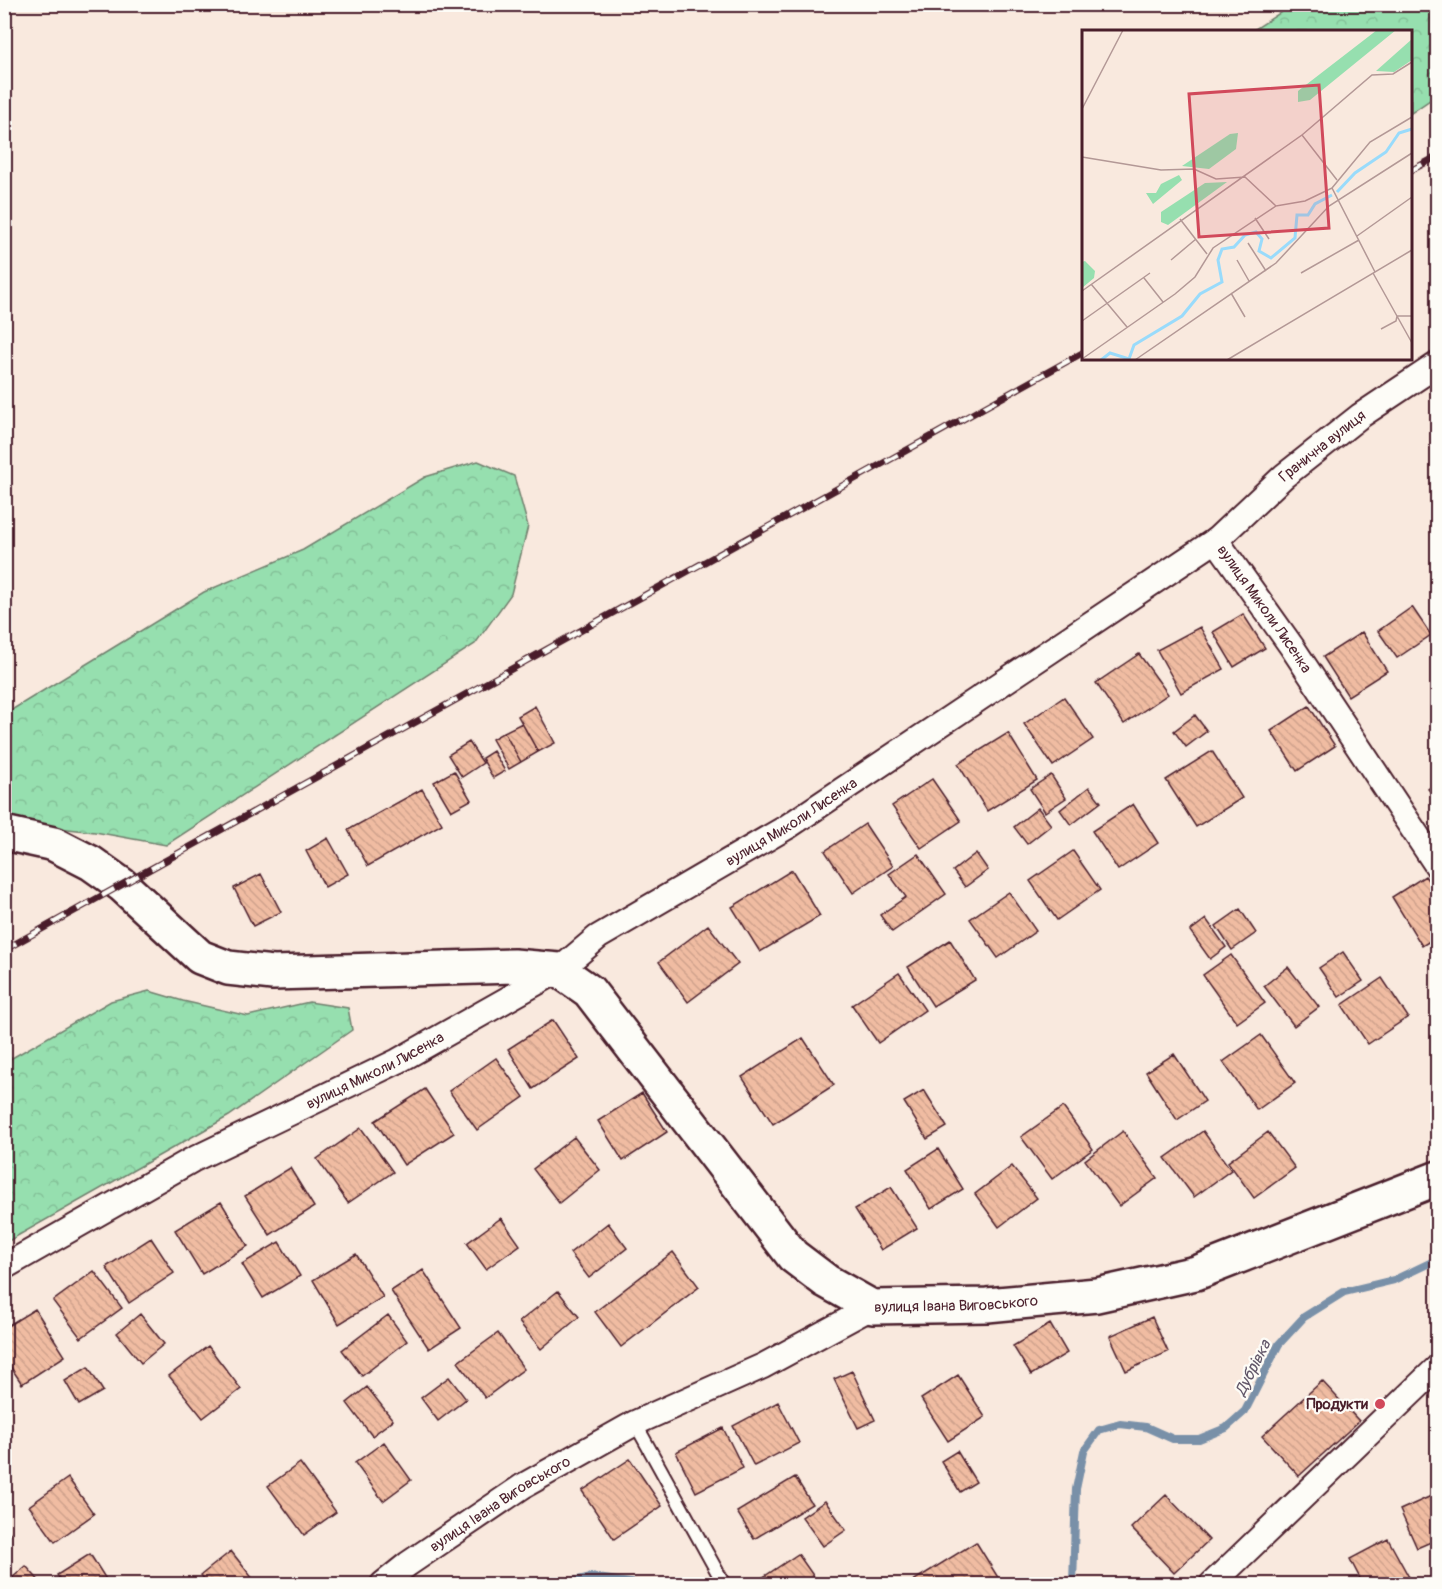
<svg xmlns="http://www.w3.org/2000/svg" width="1442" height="1589" font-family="Pangolin,sans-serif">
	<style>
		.forest { fill: url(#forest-crowns); stroke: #707f6d; stroke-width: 1.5 }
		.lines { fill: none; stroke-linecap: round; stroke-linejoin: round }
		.stream { stroke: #7990a8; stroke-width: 8 }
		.building { fill: url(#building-back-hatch); stroke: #4a1f2b; stroke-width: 1.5 }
		.lane-casing { stroke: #4a1f2b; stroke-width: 16 }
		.street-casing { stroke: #4a1f2b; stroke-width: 28 }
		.secondary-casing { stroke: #4a1f2b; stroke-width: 38 }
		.lane { stroke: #fdfcf7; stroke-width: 12 }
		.street { stroke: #fdfcf7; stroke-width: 24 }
		.secondary { stroke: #fdfcf7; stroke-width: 33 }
		.rail-casing { stroke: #4a1f2b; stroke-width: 7 }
		.rail { stroke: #fdfcf7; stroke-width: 4.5; stroke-dasharray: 14; stroke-linecap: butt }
		.poi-dot { fill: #d1495b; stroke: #fdfcf7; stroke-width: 2 }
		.labels { text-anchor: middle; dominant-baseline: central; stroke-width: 4.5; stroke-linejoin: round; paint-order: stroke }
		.street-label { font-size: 15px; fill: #4a1f2b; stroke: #fdfcf7 }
		.poi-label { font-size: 15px; font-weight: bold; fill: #4a1f2b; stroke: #fdfcf7; text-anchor: end }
		.water-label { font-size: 16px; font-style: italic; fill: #625769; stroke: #fdfcf7 }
		.inset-river { fill: none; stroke: #99dbfb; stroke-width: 3 }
		.inset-road { fill: none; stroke: #b39896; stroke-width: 1.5 }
		.view { fill: #d1495b; fill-opacity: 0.15; stroke: #d1495b; stroke-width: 3 }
		.inset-edge { fill: none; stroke: #4a1f2b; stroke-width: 3 }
	</style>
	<defs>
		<pattern id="forest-crowns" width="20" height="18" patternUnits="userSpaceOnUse" patternTransform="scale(1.5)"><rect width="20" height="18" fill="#96dfaf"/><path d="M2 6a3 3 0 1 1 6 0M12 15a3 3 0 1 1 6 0" fill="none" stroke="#83bf97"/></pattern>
		<pattern id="building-back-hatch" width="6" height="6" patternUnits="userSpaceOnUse" patternTransform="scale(1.5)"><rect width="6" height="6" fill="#f0bca2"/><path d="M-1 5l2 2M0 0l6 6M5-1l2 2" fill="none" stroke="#cfa18c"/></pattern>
	</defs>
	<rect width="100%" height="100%" fill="#f9e9de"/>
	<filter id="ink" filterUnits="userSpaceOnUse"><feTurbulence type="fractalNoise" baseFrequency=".0167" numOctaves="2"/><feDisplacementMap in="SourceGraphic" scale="12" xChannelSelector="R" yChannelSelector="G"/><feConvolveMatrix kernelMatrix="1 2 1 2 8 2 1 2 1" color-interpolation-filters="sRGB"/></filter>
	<g filter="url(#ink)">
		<path class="forest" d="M1292,5H1437V95L1411,113L1410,32L1252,31Z
			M478,461L514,476L528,526L511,594L475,644L166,845L95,832L5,822V714L204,592L303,550L425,477Z
			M149,991L183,1001L248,1016L309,1002L348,1008L352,1030L229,1116L5,1243V1062L111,1001Z"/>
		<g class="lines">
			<path class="stream" d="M563,1584L591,1577L637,1584
				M1073,1584L1076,1489L1084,1451L1099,1430L1120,1424L1146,1427L1173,1439H1199L1226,1428L1245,1411L1279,1344L1304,1317L1344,1292L1394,1280L1438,1259"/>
		</g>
		<path class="building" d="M1412,607L1431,635L1397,658L1378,631Z
			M1243,614L1265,648L1234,667L1213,632Z
			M1200,627L1224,669L1181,693L1157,650Z
			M1362,632L1387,671L1348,696L1323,657Z
			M1139,654L1168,694L1124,724L1096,683Z
			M1064,697L1093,739L1053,766L1024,724Z
			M535,706L555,743L538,752L518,716Z
			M1309,706L1335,746L1297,771L1271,731Z
			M1195,715L1207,731L1186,747L1174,731Z
			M522,723L538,752L521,762L504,732Z
			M504,732L521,762L509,769L492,739Z
			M1008,733L1037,780L987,811L958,764Z
			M469,742L483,763L462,777L448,755Z
			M493,751L505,771L493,778L482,758Z
			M1212,751L1242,798L1196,827L1166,780Z
			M454,771L471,800L451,811L434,782Z
			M1051,775L1066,798L1045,812L1030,789Z
			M932,779L961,821L921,848L892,806Z
			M1438,782V801L1428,789Z
			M1089,787L1101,802L1071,825L1060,810Z
			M422,789L442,824L368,866L348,830Z
			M1133,804L1158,843L1118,870L1092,831Z
			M1038,808L1051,825L1027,844L1014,827Z
			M865,824L893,866L853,893L825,851Z
			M328,838L348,874L325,887L306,851Z
			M1073,851L1100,890L1057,920L1030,881Z
			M976,853L988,870L965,887L953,871Z
			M918,854L946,894L892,932L880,915L906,897L889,874Z
			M792,870L820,916L760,952L732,907Z
			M261,874L281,912L253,926L234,888Z
			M1425,876L1438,895V936L1422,946L1392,897Z
			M1009,892L1036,931L998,958L970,919Z
			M1240,909L1256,933L1232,950L1216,926Z
			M1206,919L1226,947L1210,959L1190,931Z
			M708,925L738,964L688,1002L659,962Z
			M950,940L975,980L933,1006L908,967Z
			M1343,952L1363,981L1339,997L1319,968Z
			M1231,955L1265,1003L1237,1023L1203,975Z
			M1288,967L1319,1007L1294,1026L1264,986Z
			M899,973L925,1010L878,1043L852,1005Z
			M1382,978L1408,1017L1368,1044L1342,1005Z
			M553,1020L579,1059L533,1089L508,1049Z
			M1261,1035L1295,1083L1257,1110L1223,1062Z
			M803,1038L834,1085L773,1124L742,1077Z
			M1174,1054L1205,1101L1177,1120L1146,1072Z
			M496,1058L524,1097L477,1130L449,1091Z
			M425,1089L454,1133L404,1165L375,1121Z
			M924,1090L947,1127L927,1139L904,1102Z
			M642,1093L667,1132L623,1161L598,1121Z
			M1063,1107L1093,1149L1052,1179L1021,1137Z
			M361,1128L393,1172L348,1203L317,1159Z
			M1123,1131L1157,1178L1119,1206L1085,1160Z
			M1203,1131L1231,1170L1194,1197L1165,1158Z
			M1268,1132L1295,1168L1254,1198L1228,1162Z
			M574,1137L600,1170L559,1203L533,1169Z
			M938,1149L963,1189L931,1209L907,1169Z
			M1012,1166L1037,1198L999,1227L975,1194Z
			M290,1168L314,1207L270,1235L245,1196Z
			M891,1187L917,1228L881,1250L855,1209Z
			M221,1202L248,1246L202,1274L175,1230Z
			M501,1218L520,1245L486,1269L467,1243Z
			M608,1223L627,1248L589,1278L570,1253Z
			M151,1238L174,1273L129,1303L106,1267Z
			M279,1242L300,1276L263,1298L242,1264Z
			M673,1252L699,1287L621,1347L595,1312Z
			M356,1254L383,1297L339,1324L313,1280Z
			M423,1270L461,1328L429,1349L391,1291Z
			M94,1271L122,1308L81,1338L53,1301Z
			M558,1291L579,1317L541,1349L519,1322Z
			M35,1309L65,1356L22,1384L4,1357V1328Z
			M140,1314L164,1344L141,1363L117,1333Z
			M388,1315L407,1341L362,1376L342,1350Z
			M1152,1317L1168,1352L1126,1371L1110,1336Z
			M1050,1324L1067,1353L1031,1375L1013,1346Z
			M498,1333L524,1369L485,1398L458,1362Z
			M208,1346L241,1389L203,1418L169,1376Z
			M88,1367L103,1391L79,1405L65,1381Z
			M852,1371L875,1420L858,1428L834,1379Z
			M958,1375L985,1417L948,1441L921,1399Z
			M449,1377L466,1399L438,1421L421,1398Z
			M1322,1381L1359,1421L1299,1476L1262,1436Z
			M367,1387L393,1420L372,1436L347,1403Z
			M778,1402L799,1443L754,1466L733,1426Z
			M723,1428L743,1468L696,1492L676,1452Z
			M384,1442L411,1480L383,1501L355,1463Z
			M957,1451L976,1482L960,1492L941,1461Z
			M630,1459L662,1506L614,1539L582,1491Z
			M300,1463L336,1512L304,1535L268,1486Z
			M795,1477L812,1504L754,1539L737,1512Z
			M68,1478L94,1514L55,1542L29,1506Z
			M1438,1493V1539L1417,1548L1400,1510Z
			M1166,1495L1209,1540L1174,1573L1131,1528Z
			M825,1501L846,1530L823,1546L802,1517Z
			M4,1525L11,1534L4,1539Z
			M1388,1539L1411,1581L1404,1584H1363L1350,1559Z
			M976,1542L1002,1584H915L913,1581Z
			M231,1551L257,1584H208L201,1575Z
			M90,1554L109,1584H63L57,1575Z
			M798,1554L819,1584H753Z
			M26,1566L42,1584H5Z"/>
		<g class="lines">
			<g class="lane-casing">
				<path id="lane" d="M635,1423L724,1584"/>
			</g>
			<g class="street-casing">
				<g id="street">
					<path id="s1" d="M1216,540L1284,476L1360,416L1438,364"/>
					<path id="s2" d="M4,1267L192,1160L398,1061L559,970L598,937L787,827L1216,540L1292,647L1438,867"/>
					<path id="s3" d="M383,1584L408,1564L523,1486L635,1423L763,1366L872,1307"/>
					<path d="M1212,1584L1438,1367"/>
				</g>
			</g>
			<g class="secondary-casing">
				<g id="secondary">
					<path id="s4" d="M4,833L54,844L91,863L122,885L200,957L228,968L273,973L514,966L559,970L589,991L793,1256L826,1281L872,1307L987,1305L1097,1295L1196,1273L1438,1178"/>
				</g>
			</g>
			<use href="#lane" class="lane"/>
			<use href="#street" class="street"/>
			<use href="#secondary" class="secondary"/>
			<g class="rail-casing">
				<path id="rail" d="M1410,171L1438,156
					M4,950L1084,352"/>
			</g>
			<use href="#rail" class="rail"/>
		</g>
	</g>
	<circle class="poi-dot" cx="1380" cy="1404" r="6"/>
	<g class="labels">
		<g class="street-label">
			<text stroke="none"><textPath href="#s1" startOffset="142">Гранична вулиця</textPath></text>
			<text stroke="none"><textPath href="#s2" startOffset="1500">вулиця Миколи Лисенка</textPath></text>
			<text stroke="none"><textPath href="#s2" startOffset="906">вулиця Миколи Лисенка</textPath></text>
			<text stroke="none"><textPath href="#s2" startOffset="420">вулиця Миколи Лисенка</textPath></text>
			<text stroke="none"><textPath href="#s4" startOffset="1148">вулиця Івана Виговського</textPath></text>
			<text stroke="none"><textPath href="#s3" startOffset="142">вулиця Івана Виговського</textPath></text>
		</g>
		<g class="poi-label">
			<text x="1368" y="1404">Продукти</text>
		</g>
		<g class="water-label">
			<text transform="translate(1253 1368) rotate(-63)">Дубрівка</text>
		</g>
	</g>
	<g transform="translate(1082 30)">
		<rect width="330" height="330" fill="#f9e9de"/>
		<path d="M295,0H314L228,70L216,72V61ZM330,9V30L312,42L294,41ZM156,103L154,119L127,139L100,136L148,104ZM97,145L100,150L71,174L64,163H74L79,154ZM145,152L86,195L79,192V182L123,153ZM3,231L13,241L12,248L0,258V232Z" fill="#96dfaf"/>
		<path class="inset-river" d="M255,162L273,143L304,122L317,103L330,99M19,330L28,323L47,329L52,315L100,286L118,264L140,252L136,230L140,219L152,217L163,205L174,202L180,209L177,221L189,228L213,208L215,185H226L233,174L250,165"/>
		<path class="inset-road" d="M0,79L41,0M220,105L290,45L311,44L330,32M0,127L79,140L112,139L134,149L163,147L194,176L223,171L250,158L293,242M250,158L288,112L330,87M173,188L187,209M98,189L125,224M275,206L330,167M166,213L184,241M89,230L114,209M155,230L167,251M219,243L277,210M291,243L330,313M62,248L81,272M9,254L45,297M0,261L220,105L255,150M149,263L163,287M0,291L68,243M299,299L314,291L315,286H330M0,329L93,264L113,247L131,218L194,176M53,330L194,233L247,176L330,123M145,330L330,220"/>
		<path class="view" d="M237,55L247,198L117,207L107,64Z"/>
		<rect width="330" height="330" class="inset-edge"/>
	</g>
	<rect width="1442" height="1589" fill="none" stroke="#fdfcf7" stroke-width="24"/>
	<rect x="12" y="12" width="1418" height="1565" fill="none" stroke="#4a1f2b" stroke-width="2" filter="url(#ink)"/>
</svg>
